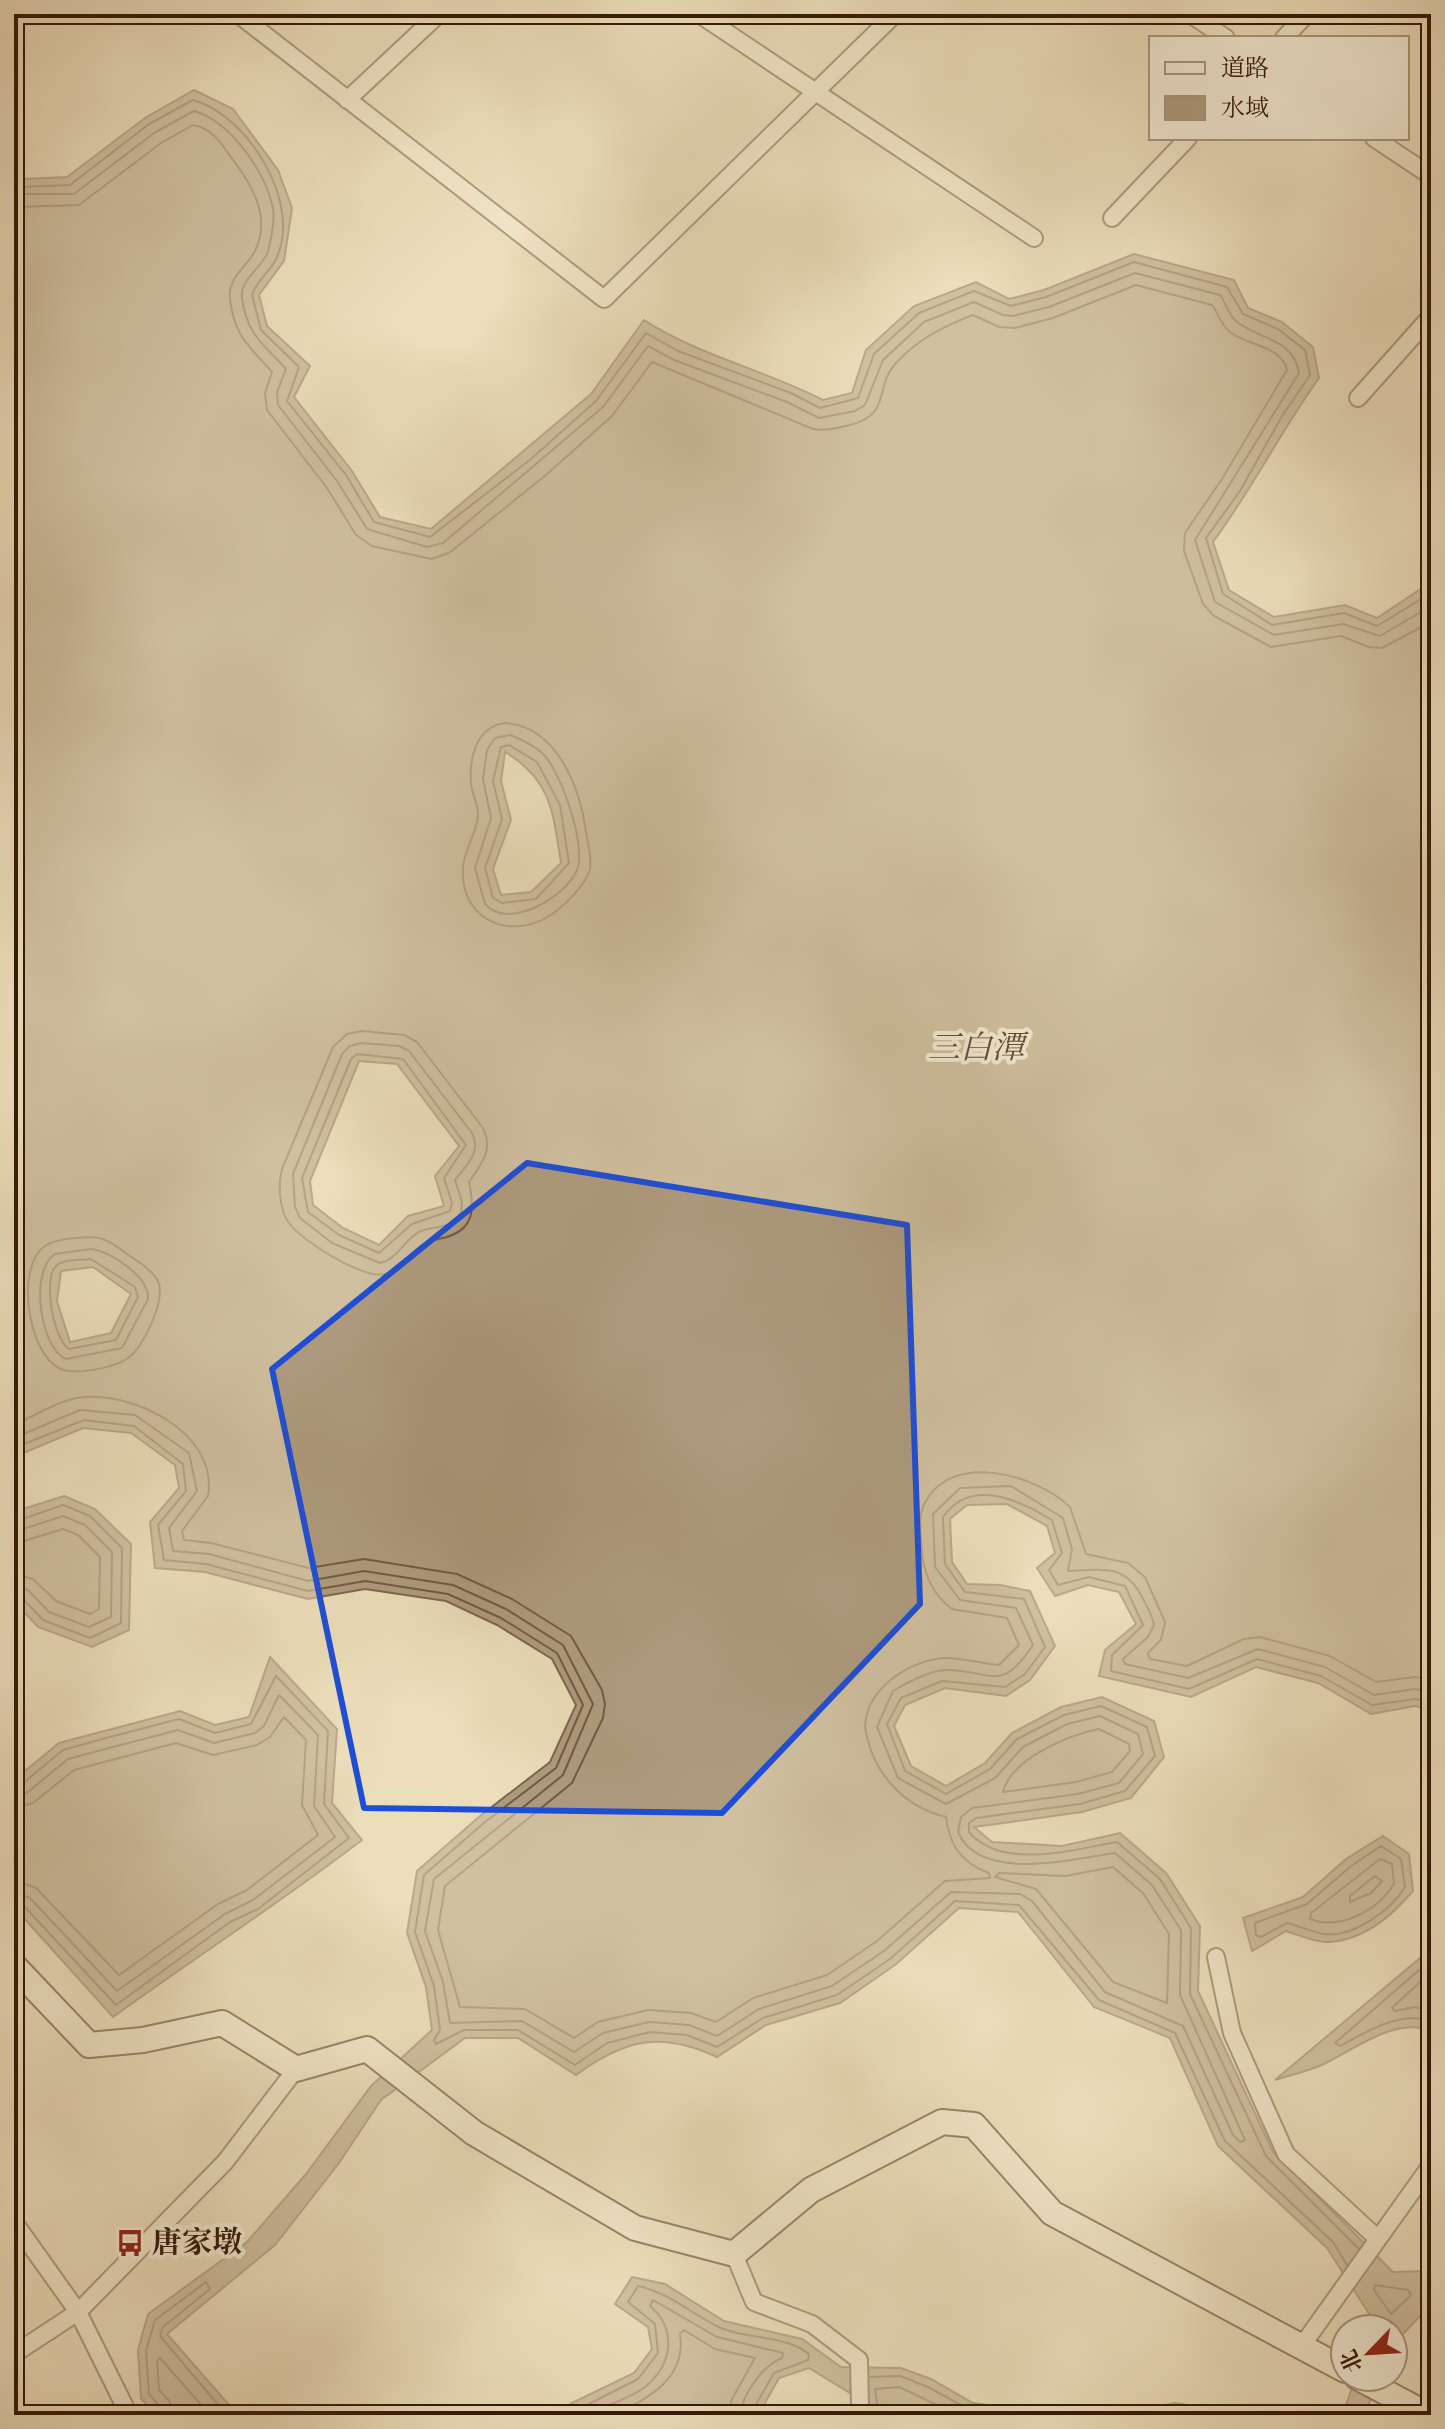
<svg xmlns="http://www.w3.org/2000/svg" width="1445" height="2429" font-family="'IM FELL DW Pica','Noto Serif SC',serif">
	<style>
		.water { fill: #ae9b7e; stroke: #7e674e; stroke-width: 2; fill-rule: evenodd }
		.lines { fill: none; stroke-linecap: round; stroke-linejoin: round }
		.shore { stroke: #725a42; stroke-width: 2 }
		.street-casing { stroke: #634a34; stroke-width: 20 }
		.secondary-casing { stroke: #351807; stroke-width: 28 }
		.street { stroke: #f3ead3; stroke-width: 16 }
		.secondary { stroke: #f3ead3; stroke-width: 24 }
		.marked { fill: none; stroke: #1d4ed8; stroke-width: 6; stroke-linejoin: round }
		.labels { text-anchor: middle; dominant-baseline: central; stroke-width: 8; stroke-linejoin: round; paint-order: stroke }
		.poi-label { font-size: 30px; font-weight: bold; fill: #351807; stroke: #f3ead3; text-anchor: start }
		.water-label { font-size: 32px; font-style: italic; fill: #654c37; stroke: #f3ead3 }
	</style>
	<rect width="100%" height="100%" fill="#ecdebb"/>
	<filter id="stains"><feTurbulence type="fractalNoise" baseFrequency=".0025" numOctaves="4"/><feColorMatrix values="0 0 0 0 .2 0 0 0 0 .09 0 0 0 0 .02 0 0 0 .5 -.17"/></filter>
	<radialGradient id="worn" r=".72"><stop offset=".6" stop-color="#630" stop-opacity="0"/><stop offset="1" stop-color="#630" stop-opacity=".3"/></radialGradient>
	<path class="water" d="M194,90L233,109L278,170L292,208L284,261L259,295L267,326L310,366L294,397L352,471L380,517L431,529L591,394L644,320C702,357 763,369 823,400L852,393L866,350L914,306L976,282L1009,299L1044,290L1134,254L1234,280L1248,308L1282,322L1313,347L1319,378C1281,431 1252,489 1213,542L1229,590L1274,617L1345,605L1377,618L1431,582V1710L1415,1706L1371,1714L1318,1683L1256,1667L1191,1697L1099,1676L1105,1650L1136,1624L1119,1592L1088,1585L1055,1596L1037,1568L1055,1553L1047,1526L1007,1504L967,1505L950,1519L952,1562L967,1584L1000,1585L1030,1591L1055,1646L1030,1680L1006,1696L945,1688L905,1705L894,1726L911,1766L946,1786L985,1763L1012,1733L1061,1707L1102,1697L1154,1721L1164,1757L1131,1798L1082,1812L974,1827L992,1842L1062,1846L1120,1833L1166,1873L1200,1926L1198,1991L1273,2152L1393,2272L1431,2271V2304L1393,2345V2329H1373L1375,2323L1327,2248L1218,2146L1170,2038L1094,2007L1018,1912L959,1908L895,1965L840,2003L766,2025L717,2057C660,2031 625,2039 576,2075L518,2038H465L381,2100L339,2163L275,2245L167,2334L230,2406L227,2415H158L141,2399L138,2350L148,2314L247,2242L306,2174L371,2086L432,2030L426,1987L407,1933L417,1871L480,1816L550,1762L576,1705L552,1659L497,1625L446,1601L365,1589L308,1599L205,1572L155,1568L150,1522L179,1488L175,1465L131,1433L83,1428L14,1457V174L23,179L67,177L145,118ZM505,752C552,780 553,813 561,863L531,892L501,895L493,869L511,820L501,781ZM359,1061L397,1064L459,1146L435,1176L444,1206L408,1216L379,1245L343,1228L313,1205L310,1181ZM93,1267L131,1294L111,1333L70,1342L57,1301L61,1271Z
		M64,1496L95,1509L131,1544L129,1630L92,1647L38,1627L14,1601V1517L23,1509Z
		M270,1657L337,1729L332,1803L362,1840C281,1902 196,1957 113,2017L14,1907V1780L59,1743L180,1711L215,1725L249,1717Z
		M1383,1836L1409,1854L1413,1891C1392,1916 1364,1940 1329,1942C1316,1943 1299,1935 1286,1931L1252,1951L1243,1918L1303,1897L1346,1859Z
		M1420,1958L1431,1965V2030C1393,2018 1357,2048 1324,2064C1309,2071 1291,2075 1275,2080Z
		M632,2277L665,2284L724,2321L802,2339L841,2367L901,2368L931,2379L973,2403L1033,2411L1123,2414L1175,2403L1225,2411L1229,2415H862L858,2398L809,2368L779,2378L761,2410L753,2415H568L570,2404L634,2373L652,2349L648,2327L615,2304Z
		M1356,2377H1380L1364,2415H1338L1346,2405Z"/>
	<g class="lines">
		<path class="shore" d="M14,183L23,187L70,185L149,124L193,100C248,115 303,204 276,259C270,272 256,281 252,295L261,330L299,367L287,401L346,475L374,522L430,537L531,459L596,401L646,333L678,351L791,393L820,408L858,398L874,354L919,313L974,291L1011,306L1046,297L1134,262L1227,287L1243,314L1278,329L1305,350L1310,375L1282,416L1240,491L1206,538L1223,594L1272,625L1344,613L1377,626L1431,593
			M14,194H74L154,133L194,111C230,121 265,171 273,208C275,219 271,239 268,251C263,268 239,279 242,298C247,336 264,344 286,369L277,392L278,405L337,481L367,529L427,547L443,543L603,407L648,346L674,360L787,402L819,418L855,411L865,405L883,360L924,322L974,302L1003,315L1013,316L1049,307L1135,273L1220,295C1226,303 1229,316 1237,322C1262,341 1293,338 1299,373L1195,540L1215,602L1274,635L1343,624L1380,636L1431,606
			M14,207L79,205L161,143L193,125C213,128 222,145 233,160C253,186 271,218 255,251C246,268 227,278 230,299C234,336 249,346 272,372L265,393L267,410L327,488L356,535L372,546L431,559L449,553L546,475L612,416L652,362L813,429C826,431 837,428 850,425C892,414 874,388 895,364C918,339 942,327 973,315L999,327L1015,328L1053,318L1136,285L1212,305C1218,313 1221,325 1230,332C1246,345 1282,346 1287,370L1222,479L1185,533L1184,551L1203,604L1214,616L1271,647L1341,636L1369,647L1382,648L1431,622
			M506,723C558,727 580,789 586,832C588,844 592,857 590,869C586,886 560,910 546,918C504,941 459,915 463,867C464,850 479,828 478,814C478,804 472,794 471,784C469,758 476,726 506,723Z
			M510,735C521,739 534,746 542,753C561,770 587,847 577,870C566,897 508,931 485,904L475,868L491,818L483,779L487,750L495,738Z
			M509,745L537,762L560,805L569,863L536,899L502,903L493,898L485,868L502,819L493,781L501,747Z
			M362,1031L404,1035L417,1042L483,1128C494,1151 481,1164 469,1182C474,1206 476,1228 447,1237C440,1239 430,1240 423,1244C409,1252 403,1271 385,1274C362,1279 302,1241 289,1223C279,1210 278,1184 282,1169L333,1047L347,1034Z
			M361,1043L399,1046L409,1051L472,1133C482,1153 466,1165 455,1180C458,1191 466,1204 459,1216C450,1229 431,1226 419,1232C404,1240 398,1259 380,1263L332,1243L300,1218L295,1207L293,1174L342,1054L350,1046Z
			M357,1054L403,1059L466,1145L444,1178L452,1203L450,1211L412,1224L379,1253L339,1235L308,1212L302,1178L351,1059Z
			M93,1237C108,1238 118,1248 130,1256C140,1263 152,1270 158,1281C166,1299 144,1347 128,1358C116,1367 84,1373 69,1371C29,1368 13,1267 45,1246C57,1238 78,1238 93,1237Z
			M91,1249C111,1251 150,1278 148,1299L122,1348L66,1359C40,1348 29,1271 55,1254Z
			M91,1259L135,1287L138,1297L116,1340L69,1349C54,1340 43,1282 55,1267C61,1259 82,1260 91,1259Z
			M14,1425C34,1416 56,1402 77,1398C132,1389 219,1433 208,1496L182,1531L184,1540L211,1543L309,1568L364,1559L457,1574L512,1599L571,1636L602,1690L605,1704L603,1718L572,1783L445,1886L438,1930L460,2007L525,2009L574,2038L598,2022L648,2010L691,2013L716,2022L753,1998L827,1975L877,1941L945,1881L990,1878L989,1873C961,1863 949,1844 946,1817C902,1806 872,1772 865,1727C866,1689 907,1662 943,1658C961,1657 981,1664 999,1665L1019,1645L1007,1618L952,1609C933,1595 923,1573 922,1550C921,1537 918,1520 923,1507C948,1449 1035,1474 1070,1507L1086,1554L1128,1563L1145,1577L1165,1622L1161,1640L1148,1653L1150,1659L1187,1666L1244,1639L1260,1637L1330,1656L1376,1682L1415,1677L1431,1679
			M14,1438L80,1410L135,1415L189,1453L197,1491L169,1528L173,1551L209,1554L308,1581L364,1571L453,1585L506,1609L563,1645L593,1704L563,1775L434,1879L425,1931L443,1982L450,2023L522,2021L574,2052L603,2033L649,2022L689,2025L717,2036L759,2009L832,1986L884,1951L951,1892L1020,1894L1032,1901L1105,1992L1183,2026L1233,2135L1240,2142L1245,2140L1180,1995L1181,1930L1152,1885L1115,1853C1074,1859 979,1883 958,1832L961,1817L972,1808L1078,1794L1119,1783L1143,1754L1138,1734L1100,1716L1067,1724L1023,1747L995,1778L946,1804L898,1778L877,1727L893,1691C906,1683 931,1670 946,1670C992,1670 1000,1695 1033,1645L1016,1608L960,1600L935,1567L933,1514L960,1488L1011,1486L1063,1518L1072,1549L1068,1571C1098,1570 1123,1562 1141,1595C1146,1605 1152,1614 1154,1625L1148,1637L1123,1659L1125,1664L1188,1678L1258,1649L1325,1667L1374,1695L1415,1689L1431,1692
			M14,1448L84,1420L134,1426L183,1464L186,1491L158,1525L164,1560L206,1564L308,1591L365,1581L448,1594L501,1618L557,1653L583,1705L556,1768L485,1822L424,1875L415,1932L434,1986L440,2030L434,2040L436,2044L464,2030H518L575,2065L607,2043L650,2032L687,2035L717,2047L763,2018L837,1995L890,1959L955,1901L1019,1905L1099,2000L1175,2033L1225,2141L1333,2242L1347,2265
			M14,1522L63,1505L90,1516L122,1548L121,1623L90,1638L43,1620L22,1598L14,1596
			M14,1532L63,1516L85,1525L112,1552L111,1617L89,1627L49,1612L28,1590L14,1586
			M14,1544L63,1529L78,1535L100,1557L99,1609L90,1614L56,1601L33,1579L14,1574
			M1099,1729L1129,1744L1130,1751L1112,1772L1076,1782L1003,1792C1011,1759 1068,1735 1099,1729Z
			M14,1786L22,1784L63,1750L106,1738L179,1719L215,1733L251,1724L276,1676L328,1731L324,1804L349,1838L258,1909L230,1922L116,2005L23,1905L14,1902
			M14,1796L28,1792L68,1759L109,1748L178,1730L214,1743L255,1733L264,1726L279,1695L318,1735L314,1806L335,1837L253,1900L225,1914L117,1991L30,1898L14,1892
			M14,1808L33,1803L74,1770L176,1743L213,1755L257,1745L270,1737L284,1717L306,1740L302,1805L318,1835L247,1890L218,1904L119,1975L36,1888L14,1880
			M1381,1846L1401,1859L1405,1887C1391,1910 1353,1938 1324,1934C1312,1932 1299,1926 1287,1923L1261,1937L1256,1935L1255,1923L1307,1904L1351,1866Z
			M1380,1859L1392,1864L1394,1884C1378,1910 1340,1931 1310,1919L1311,1913Z
			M1113,1867L1143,1893L1169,1934L1167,2003L1113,1982L1036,1889L995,1877L999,1873L1065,1876Z
			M1375,1876L1382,1881L1371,1893L1350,1902V1896Z
			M1431,1971L1419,1970L1335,2043L1340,2046C1368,2031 1399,2011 1431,2021
			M1431,1981H1421L1392,2008L1395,2011L1415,2007L1431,2011
			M1359,2249L1266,2156L1190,1994L1191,1928L1160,1879L1117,1842C1074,1849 1002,1871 969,1832V1823L976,1818L1080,1804L1125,1791L1155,1756L1147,1727L1101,1706L1064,1715L1017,1739L990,1769L946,1794L905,1771L887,1724L901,1698L942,1681L1005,1687L1025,1674L1045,1647L1024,1599L965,1592L945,1564L943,1517C971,1477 1019,1500 1052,1520L1062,1553L1049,1570L1058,1585L1089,1577L1125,1586L1143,1625L1112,1655L1111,1671L1189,1689L1257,1659L1321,1676L1372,1705L1415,1699L1431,1702
			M1375,2285L1408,2290L1411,2295L1391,2314L1374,2290Z
			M869,2377L900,2376L928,2387L970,2410L1002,2415
			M163,2415L161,2408L149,2394L146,2351L155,2320L206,2282L210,2289L163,2327L160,2336L220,2407V2415
			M173,2415L170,2402L159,2390L157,2361L160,2358L210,2415
			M576,2415L579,2409L638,2379L658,2353L655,2324L628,2302L638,2286C673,2294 690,2314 721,2328C749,2340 783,2334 809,2354L808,2360L774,2373L750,2415
			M588,2415C606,2405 629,2399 645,2387C673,2364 677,2329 650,2306L653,2300L717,2337L783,2353L782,2358C763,2365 742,2395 740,2415
			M614,2415C648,2399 687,2378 680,2334L684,2330L715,2349L755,2358L732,2399L728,2415
			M879,2415L875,2389L899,2387L958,2415"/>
		<g class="street-casing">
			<path id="street" d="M238,14L604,299L895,14
				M699,14L1034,238
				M1190,14L1226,38
				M1284,38L1307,14
				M347,100L439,14
				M1374,138L1431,176
				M1112,218L1188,138
				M1358,398L1431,316
				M1216,1957L1232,2033L1286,2154L1378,2239
				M14,2222L78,2312L129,2415
				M734,2254L754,2302L812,2324L859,2360L860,2407L865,2415
				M1301,2347L1431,2165
				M14,2354L78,2312L225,2162L296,2069"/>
		</g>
		<g class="secondary-casing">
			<path id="secondary" d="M14,1966L89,2045L143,2040L222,2023L296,2069L367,2049L474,2133L635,2228L734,2254L811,2190L942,2122L974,2125L1052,2213L1345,2370
				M1357,2377L1428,2415"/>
		</g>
		<use href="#street" class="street"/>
		<use href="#secondary" class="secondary"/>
	</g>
	<path d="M0 0H1445V2429H0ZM527,1163L907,1225L920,1604L722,1813L364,1808L272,1369Z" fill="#ecdebb" fill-opacity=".55" fill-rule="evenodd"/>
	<path class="marked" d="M527,1163L907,1225L920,1604L722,1813L364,1808L272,1369Z"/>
	<defs>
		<g id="bus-bare" transform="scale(2.16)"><path d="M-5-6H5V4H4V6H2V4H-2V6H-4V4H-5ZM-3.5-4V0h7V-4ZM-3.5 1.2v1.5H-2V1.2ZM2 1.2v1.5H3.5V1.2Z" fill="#8f2418" stroke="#f3ead3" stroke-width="2.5" paint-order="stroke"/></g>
	</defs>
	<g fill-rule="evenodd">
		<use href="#bus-bare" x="130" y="2243"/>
	</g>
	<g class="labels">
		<g class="poi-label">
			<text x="152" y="2243">唐家墩</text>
		</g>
		<g class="water-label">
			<text x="976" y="1049">三白潭</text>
		</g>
	</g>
	<rect width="1445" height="2429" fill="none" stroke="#ecdebb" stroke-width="48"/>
	<rect x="16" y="16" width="1413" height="2397" fill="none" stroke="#351807" stroke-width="4"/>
	<rect x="24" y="24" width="1397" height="2381" fill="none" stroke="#351807" stroke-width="2"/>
	<rect x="1149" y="36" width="260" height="104" fill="#f3ead3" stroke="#a79681" stroke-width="2"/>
	<rect x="1165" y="62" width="40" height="12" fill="#f3ead3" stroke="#a79681" stroke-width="2"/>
	<text x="1221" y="76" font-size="24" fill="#351807">道路</text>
	<rect x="1165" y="96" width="40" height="24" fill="#ae9b7e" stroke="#a79681" stroke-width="2"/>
	<text x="1221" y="116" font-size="24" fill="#351807">水域</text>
	<g transform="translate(1369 2353) rotate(245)"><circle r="38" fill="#f3ead3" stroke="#a79681" stroke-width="2"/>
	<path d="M0-6L14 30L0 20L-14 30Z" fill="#8f2418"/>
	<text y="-12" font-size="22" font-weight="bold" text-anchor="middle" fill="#351807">北</text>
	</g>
	<rect width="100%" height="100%" filter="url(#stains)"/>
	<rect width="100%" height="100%" fill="url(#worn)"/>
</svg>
